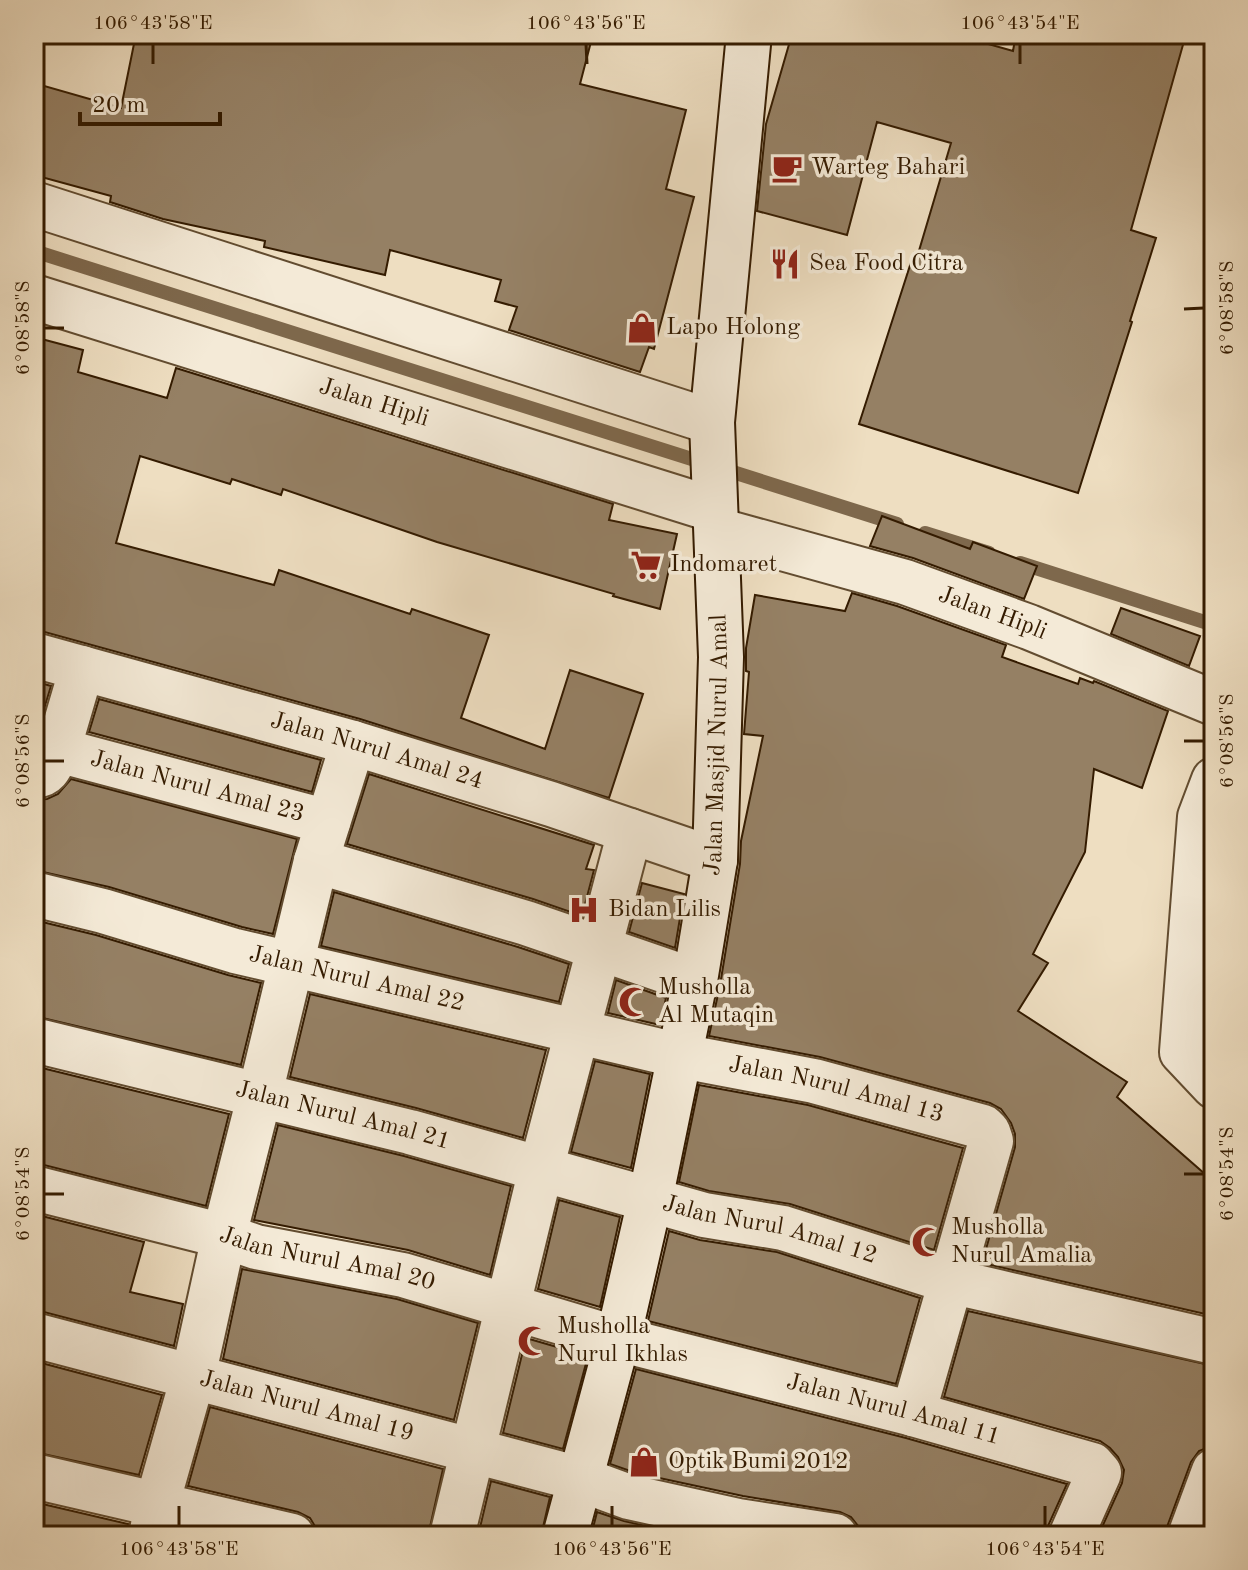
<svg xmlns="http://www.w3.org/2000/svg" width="1248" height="1570" font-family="'Old Standard TT',serif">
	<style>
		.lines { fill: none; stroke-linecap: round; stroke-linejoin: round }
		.stream { stroke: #7e684c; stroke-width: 14 }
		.building { fill: #958064; stroke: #341b00; stroke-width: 2 }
		.street-casing { stroke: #624c30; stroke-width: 48 }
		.secondary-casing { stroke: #341b00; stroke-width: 48 }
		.street { stroke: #f4ead7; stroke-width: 44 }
		.secondary { stroke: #f4ead7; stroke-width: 44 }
		.ticks { fill: none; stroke: #341b00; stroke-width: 3 }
		.labels { text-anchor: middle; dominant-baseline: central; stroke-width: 7; stroke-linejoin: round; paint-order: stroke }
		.poi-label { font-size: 24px; fill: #341b00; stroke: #f4ead7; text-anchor: start }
		.street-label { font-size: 24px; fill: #341b00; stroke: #f4ead7 }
		.neatline { fill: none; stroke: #341b00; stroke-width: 3 }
		.ticks-label { font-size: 20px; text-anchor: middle; fill: #341b00 }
	</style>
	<rect width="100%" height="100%" fill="#eedec1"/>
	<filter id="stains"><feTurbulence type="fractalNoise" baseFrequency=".0025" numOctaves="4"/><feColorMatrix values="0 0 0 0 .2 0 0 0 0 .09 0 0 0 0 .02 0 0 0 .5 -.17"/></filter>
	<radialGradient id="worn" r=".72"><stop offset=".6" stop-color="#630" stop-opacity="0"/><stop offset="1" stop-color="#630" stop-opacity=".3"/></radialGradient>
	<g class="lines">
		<path class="stream" d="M34,251L897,524
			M925,533L989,553
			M1020,563L1214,625"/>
	</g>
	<path class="building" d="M136,34H593L580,84L686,110L666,189L694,197L654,349L649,347L640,372L509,330L517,307L495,301L501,280L390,250L385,275L264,247L265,241L163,219L110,202L111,196L34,175V83L121,108Z
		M792,34H953L1013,51L1016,34H1186L1131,230L1156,238L1130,321L1132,322L1078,493L859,424L914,253L918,254L951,143L877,122L847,235L757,211L766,124Z
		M34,337L83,350L78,372L167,398L176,368L613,504L609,520L677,534L660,609L613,596L614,594L437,542L283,489L281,495L232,479L230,484L140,456L116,543L274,585L279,570L410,614L412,609L489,635L461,718L545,749L570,670L643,694L609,798L360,719L41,631H34Z
		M882,516L970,549L973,542L1037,566L1024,599L913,558L870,546Z
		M852,593L897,606L1006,645L1002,657L1078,684L1080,678L1093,683L1094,681L1168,711L1142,788L1094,769L1085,852L1033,954L1048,963L1018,1011L1127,1082L1117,1097L1214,1182V1316L982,1263L1015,1147V1134L1011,1123L1001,1109L990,1103L820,1057L709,1036L720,985L740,864L741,841L763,736L744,734L749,672L746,671V648L755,595L845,611Z
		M1121,608L1200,636L1189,666L1111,634Z
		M34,681L51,686L34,742Z
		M99,699L321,760L312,792L89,732Z
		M369,774L594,845L586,869L594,870L582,916L533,899L347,844Z
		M71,779L297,839L273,934L242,927L109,887L34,870V800L47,799L58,794Z
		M642,883L684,894L675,948L629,932Z
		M334,892L518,947L569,964L559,1002L321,946Z
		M34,920L96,935L228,975L261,983L241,1065L34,1016Z
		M616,980L666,998L660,1025L608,1013Z
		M310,994L546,1050L523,1138L416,1108L290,1077Z
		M595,1061L650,1074L631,1168L571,1152Z
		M34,1066L229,1114L206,1206L40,1164H34Z
		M699,1085L808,1105L963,1148L934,1250L790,1204L709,1191L679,1182Z
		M278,1125L404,1156L511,1186L490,1275L408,1250L254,1220Z
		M559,1200L620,1217L600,1307L538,1289Z
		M34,1214L144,1242L130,1292L183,1304L174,1346L40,1311H34Z
		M669,1231L700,1240L777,1252L920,1298L896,1384L648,1321Z
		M242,1269L397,1299L478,1323L454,1420L223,1359Z
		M968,1311L1214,1366V1447H1209L1199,1451L1191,1462L1167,1527L1166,1536H1098L1122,1483L1124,1470L1118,1457L1110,1448L1100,1441L944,1397Z
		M526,1338L588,1356L563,1449L503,1433Z
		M34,1361L162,1395L139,1475L34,1452Z
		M636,1369L906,1438L1067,1484L1048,1526L1046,1536H859L858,1526L851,1517L840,1512L743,1496L636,1473L610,1464Z
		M210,1407L443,1469L428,1536H316V1528L310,1518L298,1512L188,1486Z
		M491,1481L550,1497L541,1536H478Z
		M34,1502L128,1524L127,1536H34Z
		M597,1512L624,1521L690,1536H591Z"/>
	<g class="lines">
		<g class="street-casing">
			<g id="street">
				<path d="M34,204L712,422"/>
				<path id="s1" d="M34,297L715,510"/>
				<path id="s2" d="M717,530L905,582L1029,627L1214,703"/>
				<path id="s3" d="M34,655L353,743L551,804L715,860"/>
				<path d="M58,750L82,668"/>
				<path id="s4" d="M34,775C49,777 52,762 58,750L328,822"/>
				<path d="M1214,780L1200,817L1182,1052L1214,1086"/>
				<path d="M316,861L526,923L695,981"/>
				<path id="s5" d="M34,894L103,911L235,951L681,1056L814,1081L983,1127L988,1132L991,1141L913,1414"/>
				<path id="s6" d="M34,1040L410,1132L704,1215L783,1228L950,1281L1214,1342"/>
				<path id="s7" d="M34,1188L224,1236L256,1247L403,1275L618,1339L913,1414L1092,1465L1099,1473L1071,1536"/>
				<path id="s8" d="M34,1335L580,1479L629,1497L738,1521L835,1536"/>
				<path d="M34,1476L292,1536"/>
				<path d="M151,1536L157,1504L193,1377L224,1236L260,1094L316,861L353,743"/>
				<path d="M452,1536L541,1169L630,831"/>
				<path d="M1190,1536L1214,1471"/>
			</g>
		</g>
		<g class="secondary-casing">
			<g id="secondary">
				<path id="s9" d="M565,1536L618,1339L650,1200L695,981L715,860L721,657L712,422L749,34"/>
			</g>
		</g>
		<use href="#street" class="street"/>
		<use href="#secondary" class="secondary"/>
	</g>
	<path class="ticks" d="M153,44V64M586,44L587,64M1020,44V64M1184,309L1204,308M44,328H64M1184,741H1204M44,761H64M1184,1174H1204M44,1194H64M179,1506V1526M612,1506V1526M1045,1506V1526"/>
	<defs>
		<g id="cafe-bare" transform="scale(2.4)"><path d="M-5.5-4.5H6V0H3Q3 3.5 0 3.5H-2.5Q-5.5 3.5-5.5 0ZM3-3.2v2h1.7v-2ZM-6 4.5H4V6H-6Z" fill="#8f2418" stroke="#f4ead7" stroke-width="2.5" paint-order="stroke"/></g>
		<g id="restaurant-bare" transform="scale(2.4)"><path d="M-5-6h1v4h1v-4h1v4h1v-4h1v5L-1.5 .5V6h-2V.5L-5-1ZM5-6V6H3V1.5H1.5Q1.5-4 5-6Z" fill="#8f2418" stroke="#f4ead7" stroke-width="2.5" paint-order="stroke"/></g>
		<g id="shop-bare" transform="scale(2.4)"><path d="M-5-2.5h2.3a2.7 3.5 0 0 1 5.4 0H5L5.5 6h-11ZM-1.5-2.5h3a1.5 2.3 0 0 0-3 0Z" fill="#8f2418" stroke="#f4ead7" stroke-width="2.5" paint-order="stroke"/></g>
		<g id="supermarket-bare" transform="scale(2.4)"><path d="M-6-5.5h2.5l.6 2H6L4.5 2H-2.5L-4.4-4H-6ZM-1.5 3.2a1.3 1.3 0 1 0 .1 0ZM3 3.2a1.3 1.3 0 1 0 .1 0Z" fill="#8f2418" stroke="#f4ead7" stroke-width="2.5" paint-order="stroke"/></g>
		<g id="hospital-bare" transform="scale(2.4)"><path d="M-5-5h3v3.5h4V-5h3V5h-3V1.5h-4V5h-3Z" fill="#8f2418" stroke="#f4ead7" stroke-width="2.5" paint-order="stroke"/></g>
		<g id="mosque-bare" transform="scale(2.4)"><path d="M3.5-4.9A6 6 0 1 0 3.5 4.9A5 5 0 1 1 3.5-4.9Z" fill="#8f2418" stroke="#f4ead7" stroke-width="2.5" paint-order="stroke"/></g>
	</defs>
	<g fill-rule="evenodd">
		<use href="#cafe-bare" x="787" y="168"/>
		<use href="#restaurant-bare" x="785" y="264"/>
		<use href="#shop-bare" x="642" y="328"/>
		<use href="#supermarket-bare" x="646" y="565"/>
		<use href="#hospital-bare" x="584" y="910"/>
		<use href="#mosque-bare" x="634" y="1002"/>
		<use href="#mosque-bare" x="927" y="1242"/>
		<use href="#mosque-bare" x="533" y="1341"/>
		<use href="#shop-bare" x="644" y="1462"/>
	</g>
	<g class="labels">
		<g class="poi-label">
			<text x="811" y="168">Warteg Bahari</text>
			<text x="809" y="264">Sea Food Citra</text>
			<text x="666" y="328">Lapo Holong</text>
			<text x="670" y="565">Indomaret</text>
			<text x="608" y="910">Bidan Lilis</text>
			<text x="658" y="988">Musholla<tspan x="658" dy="28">Al Mutaqin</tspan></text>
			<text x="951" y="1228">Musholla<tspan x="951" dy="28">Nurul Amalia</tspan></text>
			<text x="557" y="1327">Musholla<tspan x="557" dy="28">Nurul Ikhlas</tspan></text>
			<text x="668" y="1462">Optik Bumi 2012</text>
		</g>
		<g class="street-label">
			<text stroke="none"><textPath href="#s1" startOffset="356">Jalan Hipli</textPath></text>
			<text stroke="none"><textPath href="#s2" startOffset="288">Jalan Hipli</textPath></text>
			<text stroke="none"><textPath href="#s9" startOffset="808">Jalan Masjid Nurul Amal</textPath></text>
			<text stroke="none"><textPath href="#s3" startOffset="356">Jalan Nurul Amal 24</textPath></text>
			<text stroke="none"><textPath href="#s4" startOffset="182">Jalan Nurul Amal 23</textPath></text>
			<text stroke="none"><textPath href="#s5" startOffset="334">Jalan Nurul Amal 22</textPath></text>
			<text stroke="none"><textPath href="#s5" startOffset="826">Jalan Nurul Amal 13</textPath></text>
			<text stroke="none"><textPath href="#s6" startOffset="318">Jalan Nurul Amal 21</textPath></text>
			<text stroke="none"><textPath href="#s6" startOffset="760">Jalan Nurul Amal 12</textPath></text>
			<text stroke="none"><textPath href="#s7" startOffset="302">Jalan Nurul Amal 20</textPath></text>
			<text stroke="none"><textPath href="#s8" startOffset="282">Jalan Nurul Amal 19</textPath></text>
			<text stroke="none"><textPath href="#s7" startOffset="888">Jalan Nurul Amal 11</textPath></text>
		</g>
	</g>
	<rect width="1248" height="1570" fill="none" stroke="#eedec1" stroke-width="88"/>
	<path d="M80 112v12h140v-12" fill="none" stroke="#341b00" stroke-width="4"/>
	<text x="92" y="112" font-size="24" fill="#341b00" stroke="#f4ead7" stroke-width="6" paint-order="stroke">20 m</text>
	<rect x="44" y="44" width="1160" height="1482" class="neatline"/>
	<g class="ticks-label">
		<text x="153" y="29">106°43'58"E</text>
		<text x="586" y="29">106°43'56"E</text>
		<text x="1020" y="29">106°43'54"E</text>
		<text transform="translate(1226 308) rotate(-90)" y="7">6°08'58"S</text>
		<text transform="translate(22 328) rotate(-90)" y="7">6°08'58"S</text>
		<text transform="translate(1226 741) rotate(-90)" y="7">6°08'56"S</text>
		<text transform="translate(22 761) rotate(-90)" y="7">6°08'56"S</text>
		<text transform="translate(1226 1174) rotate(-90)" y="7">6°08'54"S</text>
		<text transform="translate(22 1194) rotate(-90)" y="7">6°08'54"S</text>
		<text x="179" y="1555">106°43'58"E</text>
		<text x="612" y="1555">106°43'56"E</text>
		<text x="1045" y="1555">106°43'54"E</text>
	</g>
	<rect width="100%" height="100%" filter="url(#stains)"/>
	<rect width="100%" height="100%" fill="url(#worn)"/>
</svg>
